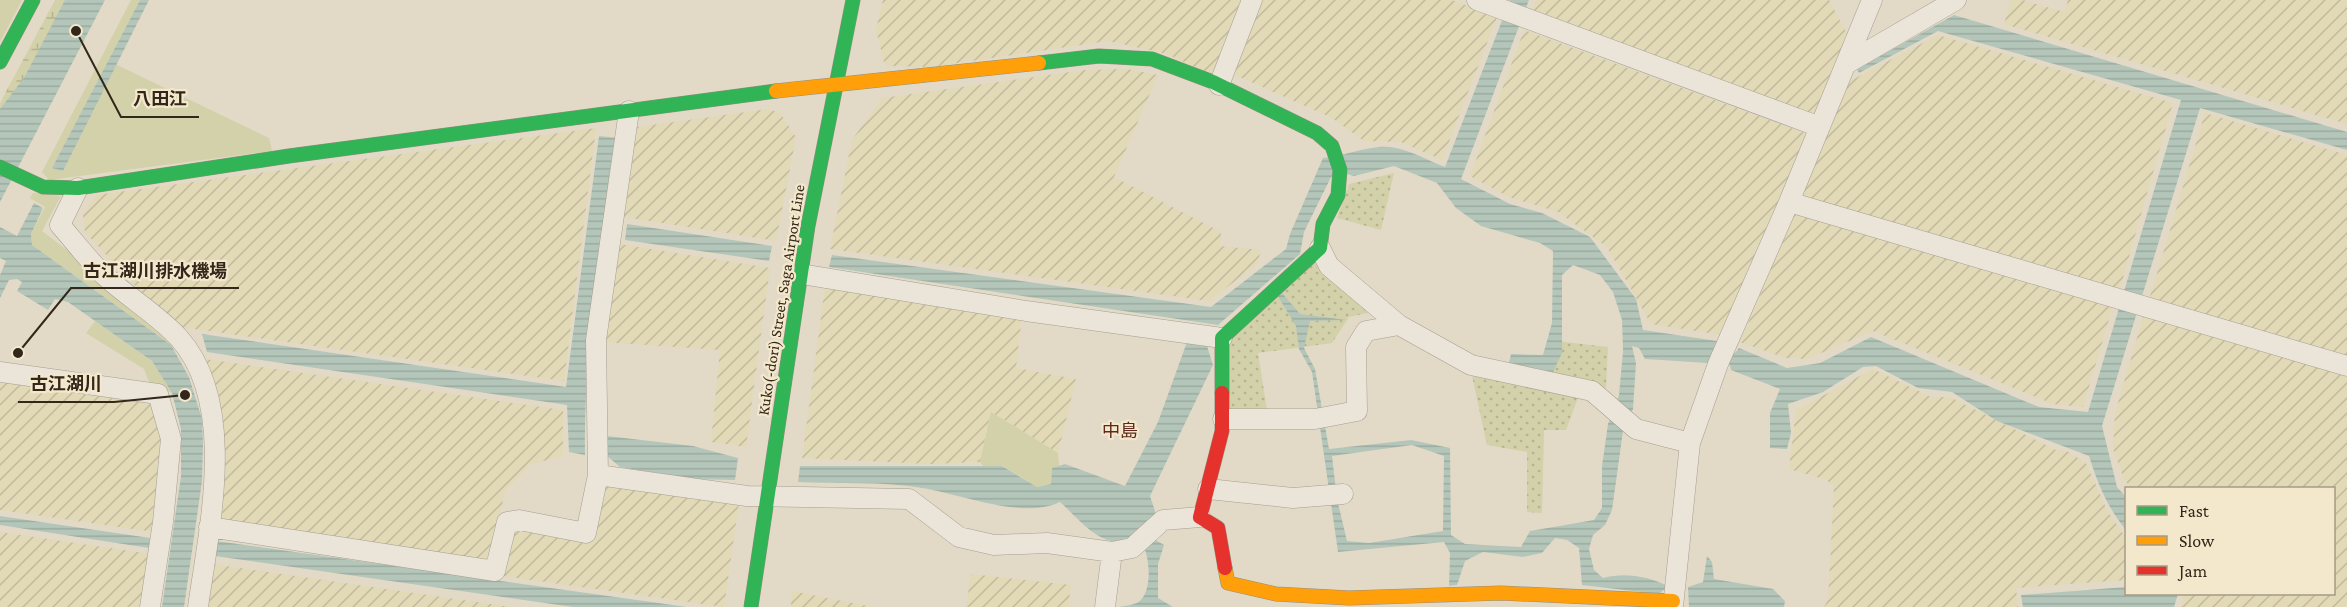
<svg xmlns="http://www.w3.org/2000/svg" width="2347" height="607" font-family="'Crimson Pro','Noto Sans JP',serif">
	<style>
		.farmland { fill: url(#farmland-furrows) }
		.green { fill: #d2d1a9 }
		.wetland { fill: url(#wetland-marsh) }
		.garden { fill: url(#garden-dots) }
		.water { fill: url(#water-rules); fill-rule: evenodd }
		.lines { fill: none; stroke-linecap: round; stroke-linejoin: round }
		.street-casing { stroke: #a69e91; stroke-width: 21 }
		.fast-casing { stroke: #968e81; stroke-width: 15 }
		.slow-casing { stroke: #968e81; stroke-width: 15 }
		.jam-casing { stroke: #968e81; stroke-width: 15 }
		.street { stroke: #eae4d9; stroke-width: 20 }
		.fast { stroke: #30b455; stroke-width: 14 }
		.slow { stroke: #ff9f0a; stroke-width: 14 }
		.jam { stroke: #e5322d; stroke-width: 14 }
		.labels { text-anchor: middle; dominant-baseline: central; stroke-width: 4.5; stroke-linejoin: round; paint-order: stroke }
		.street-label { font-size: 16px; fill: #33261b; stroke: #f4e8cc }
		.neighbourhood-label { font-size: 18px; fill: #5f281b; stroke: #f4e8cc }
		.leader { fill: none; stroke: #33261b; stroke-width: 2 }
		.callout-dot { fill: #33261b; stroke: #f4e8cc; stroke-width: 2 }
		.callout-label { font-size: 18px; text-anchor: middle; font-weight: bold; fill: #33261b; stroke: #f4e8cc; stroke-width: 4.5; stroke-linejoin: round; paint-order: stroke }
	</style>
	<defs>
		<pattern id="farmland-furrows" width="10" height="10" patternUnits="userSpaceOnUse" patternTransform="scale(1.5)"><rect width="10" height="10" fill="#e2d9b7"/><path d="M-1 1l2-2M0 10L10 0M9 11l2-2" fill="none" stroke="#c2ba9d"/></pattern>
		<pattern id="wetland-marsh" width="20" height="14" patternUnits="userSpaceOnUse" patternTransform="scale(1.5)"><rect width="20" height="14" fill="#d2d1a9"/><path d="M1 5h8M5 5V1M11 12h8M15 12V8" fill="none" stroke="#b5b391"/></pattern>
		<pattern id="garden-dots" width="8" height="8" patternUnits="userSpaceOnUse" patternTransform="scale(1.5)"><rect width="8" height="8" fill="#d2d1a9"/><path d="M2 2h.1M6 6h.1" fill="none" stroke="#b5b391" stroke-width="1.8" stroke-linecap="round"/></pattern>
		<pattern id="water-rules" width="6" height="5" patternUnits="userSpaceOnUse" patternTransform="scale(1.5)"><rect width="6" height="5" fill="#b4c6ba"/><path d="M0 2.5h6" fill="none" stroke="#9baa9f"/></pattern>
	</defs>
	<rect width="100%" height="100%" fill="#e2dac7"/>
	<path class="farmland" d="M883,0H1243L1214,76L1167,54L1108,41L930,67L885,66L876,30Z
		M1259,0H1452L1497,17L1442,160L1401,142L1364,141L1332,118L1231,73Z
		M1536,0H1829L1848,36L1815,117L1532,12Z
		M2011,0H2023L2064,12L2068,0H2347V124L2004,24Z
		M1524,30L1807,134L1722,335L1651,324L1607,247L1558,212L1509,197L1470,176Z
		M1938,35L2173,103L2119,292L1801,198L1850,81Z
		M1127,69L1158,75L1114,177L1221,232L1220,246L1261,250L1257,264L1209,301L830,249L852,140L882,98L1085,70Z
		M768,109L780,113L796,137L776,241L624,217L637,127Z
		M2205,113L2347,155V358L2149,300Z
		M596,128L564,381L180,327L156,308L85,232L83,215L96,195Z
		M1795,213L2113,306L2083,407L2053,404L1873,331L1807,359L1786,358L1740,342Z
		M619,244L770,268L746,447L711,442L720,350L604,342Z
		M825,287L1022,315L1016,368L1076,379L1058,453L991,412L980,462L930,464L802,458Z
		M2144,314L2347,374V607H2181L2184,594H2334V488H2131L2124,479L2113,449L2115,413Z
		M205,359L563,410V456L531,464L505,491L490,564L216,523L224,458L223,418Z
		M1873,369L1931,397H1950L2056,450L2067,451L2086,463L2108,512L2126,538V580L2016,588L2018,607H1824L1828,600L1834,488L1827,480L1789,469L1796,410Z
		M0,377L153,398L164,444L154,532L0,510Z
		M599,479L739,502L724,607L502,576L508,527L591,536Z
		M0,532L151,554L143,607H0Z
		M212,564L512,607H206Z
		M971,574L1071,585L1068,607H966Z
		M792,591L873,607H791Z"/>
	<path class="green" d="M0,0H22L0,42Z
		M131,0H140L52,168L63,171L115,64L269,138L272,151L49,180L42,172Z
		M33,193L61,196L42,231L89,267L169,338L171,345L32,245L31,234L45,207L30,198Z
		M95,321L152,361L172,393L150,385L144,369L86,333Z
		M991,412L1058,453L1059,466L1052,468L1051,484L1037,487L1003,466H983L980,462Z"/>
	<path class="wetland" d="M55,0H82L0,132V103Z"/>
	<path class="garden" d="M1394,173L1381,230L1337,218L1349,184Z
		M1315,262L1372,312L1349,317L1332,343L1258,353L1267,410L1229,409L1226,341Z
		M1556,341L1608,347L1606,388L1583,384L1566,430H1544L1542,513L1527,512V452L1487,445L1472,376L1510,381L1514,361L1547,364Z"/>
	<path class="water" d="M65,0H105L0,202V109L24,78Z
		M140,0H149L63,171L52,168Z
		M1510,0H1529L1461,179L1510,204L1542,213L1590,237L1636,299L1643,330L1717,341L1719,346L1735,353L1739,348L1787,368L1820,363L1871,337L2039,407L2088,412L2181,100L1938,31L1859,73L1857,69L1954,15L2347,132V150L2200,108L2102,426L2117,487L2126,497V530C2107,507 2098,484 2089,456L1997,421L1952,392L1918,388L1876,366L1863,367L1823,392L1788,404L1791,433L1787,449L1770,448V413L1780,389L1731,370L1730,365L1715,359L1708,363L1645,359L1639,348L1632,346L1636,363L1633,409L1623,431L1612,510L1605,525L1593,535L1589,549L1594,570L1603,578C1624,572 1648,576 1668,586L1659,594L1582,585L1579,548L1567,540L1555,538L1542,553L1523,557L1483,552L1465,561L1457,585L1449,586L1450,553L1444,542L1338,552L1312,372L1299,349L1296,326L1277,295L1282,293L1300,314L1346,320L1310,321L1304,348L1315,369L1329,449L1411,440L1450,448L1451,535L1465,544L1521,547L1530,531L1594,520L1602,508V466L1608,424L1619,395L1623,351L1622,320L1613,292L1600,275L1573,265L1562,275V353L1553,372L1509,363L1511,354L1543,355L1552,323L1553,251L1540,243L1481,226L1456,208L1437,183L1394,166L1354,176L1347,174L1331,177L1304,232L1300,254L1218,325L829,267L832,255L1211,307L1286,249L1290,234L1323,158C1342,156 1360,149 1379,147C1402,145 1424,159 1445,167ZM1412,445L1444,456L1443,531L1369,543L1347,541L1337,499L1332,456Z
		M599,136L619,138C604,243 583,348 585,455L569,452L567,405L207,352L202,334L566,387Z
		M34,203L43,208L31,234L32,245L171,345L189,377L202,419L203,445L202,481L184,607H162L181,476V429L172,393L152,361L68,302L55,299L48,310L17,291L22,282L17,279L9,280L0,298V275L6,261L0,258V227L17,236Z
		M627,224L772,246L769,261L625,240Z
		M1187,342L1207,346L1213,365L1150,496L1157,517C1148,523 1137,536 1127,540C1101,549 1078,518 1060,502C1022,520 962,494 922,488C882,481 838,484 798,482L800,466H1002L1037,487L1051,484L1052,468L1065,464L1125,486L1158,422Z
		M607,436L693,446L738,458L735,480L694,479L620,467L606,455Z
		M0,516L150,538L149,548L0,525Z
		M1154,539L1164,545L1158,564V598L1173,607H1119C1124,606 1132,605 1137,603C1152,595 1150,563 1145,550Z
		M216,541L687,607H573L215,556Z
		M1707,556L1712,562L1714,579L1773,589L1785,601L1784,607H1689L1688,587L1703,582Z
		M2126,587V594H2178L2174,607H2023L2021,595Z"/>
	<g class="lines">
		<g class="street-casing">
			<path id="street" d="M1477,0L1820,127
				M1846,64L1956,0
				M1219,85L1252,0
				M629,111L596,340L598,475L747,496L909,499L959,537L994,545L1047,543L1112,552L1132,548L1163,520L1200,517
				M78,188L60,225C75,242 89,261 105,276C129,298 158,315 179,338C238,404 209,528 198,607
				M1789,202L2347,366
				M1320,248L1329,266L1399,325L1471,365L1592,391L1636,429L1690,443
				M801,274L1026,311L1222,338
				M0,372L158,394L171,439L163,522L150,607
				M1223,419H1315L1357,411L1356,347L1366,331L1399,325
				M1208,489L1293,498L1343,494
				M209,527L495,571L507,522L519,520L586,533L598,475
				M1105,607L1112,552
				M1673,607L1690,443L1718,364L1789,202L1872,0"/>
		</g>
		<g class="fast-casing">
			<path id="fast" d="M0,62L33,0
				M1039,63L1099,56L1152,59L1213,82L1317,133L1332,146L1340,170L1338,195L1323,224L1320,248L1222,338V393
				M0,167L43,187L78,188L289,156L776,91
				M751,607L808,226L853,0"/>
		</g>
		<g class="slow-casing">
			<path id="slow" d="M776,91L1039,63
				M1225,568L1228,583L1276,594L1349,598L1501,593L1673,601"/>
		</g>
		<g class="jam-casing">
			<path id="jam" d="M1222,393V431L1200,517L1218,528L1225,568"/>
		</g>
		<use href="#street" class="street"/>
		<use href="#fast" class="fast"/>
		<use href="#slow" class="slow"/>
		<use href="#jam" class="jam"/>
	</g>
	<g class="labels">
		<g class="street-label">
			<text transform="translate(781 300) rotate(-81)">Kuko(-dori) Street, Saga Airport Line</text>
		</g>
		<g class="neighbourhood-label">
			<text x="1120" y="431">中島</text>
		</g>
	</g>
	<path class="leader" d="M76 31L121 117H199M18 353L71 288H239M185 395L114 402H18"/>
	<g class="callout-dot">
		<circle cx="76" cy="31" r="6"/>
		<circle cx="18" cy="353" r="6"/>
		<circle cx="185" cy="395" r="6"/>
	</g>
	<g class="callout-label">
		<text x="160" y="105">八田江</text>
		<text x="155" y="277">古江湖川排水機場</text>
		<text x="66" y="390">古江湖川</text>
	</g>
	<rect x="2125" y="487" width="210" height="108" fill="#f4e8cc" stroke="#a79a85" stroke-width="1.5"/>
	<rect x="2137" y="506" width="30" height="9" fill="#30b455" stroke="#a79a85" stroke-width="1.5"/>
	<text x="2179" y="517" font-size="18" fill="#33261b">Fast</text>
	<rect x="2137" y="536" width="30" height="9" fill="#ff9f0a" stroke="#a79a85" stroke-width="1.5"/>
	<text x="2179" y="547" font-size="18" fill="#33261b">Slow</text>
	<rect x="2137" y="566" width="30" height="9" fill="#e5322d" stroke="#a79a85" stroke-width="1.5"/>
	<text x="2179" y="577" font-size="18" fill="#33261b">Jam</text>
</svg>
